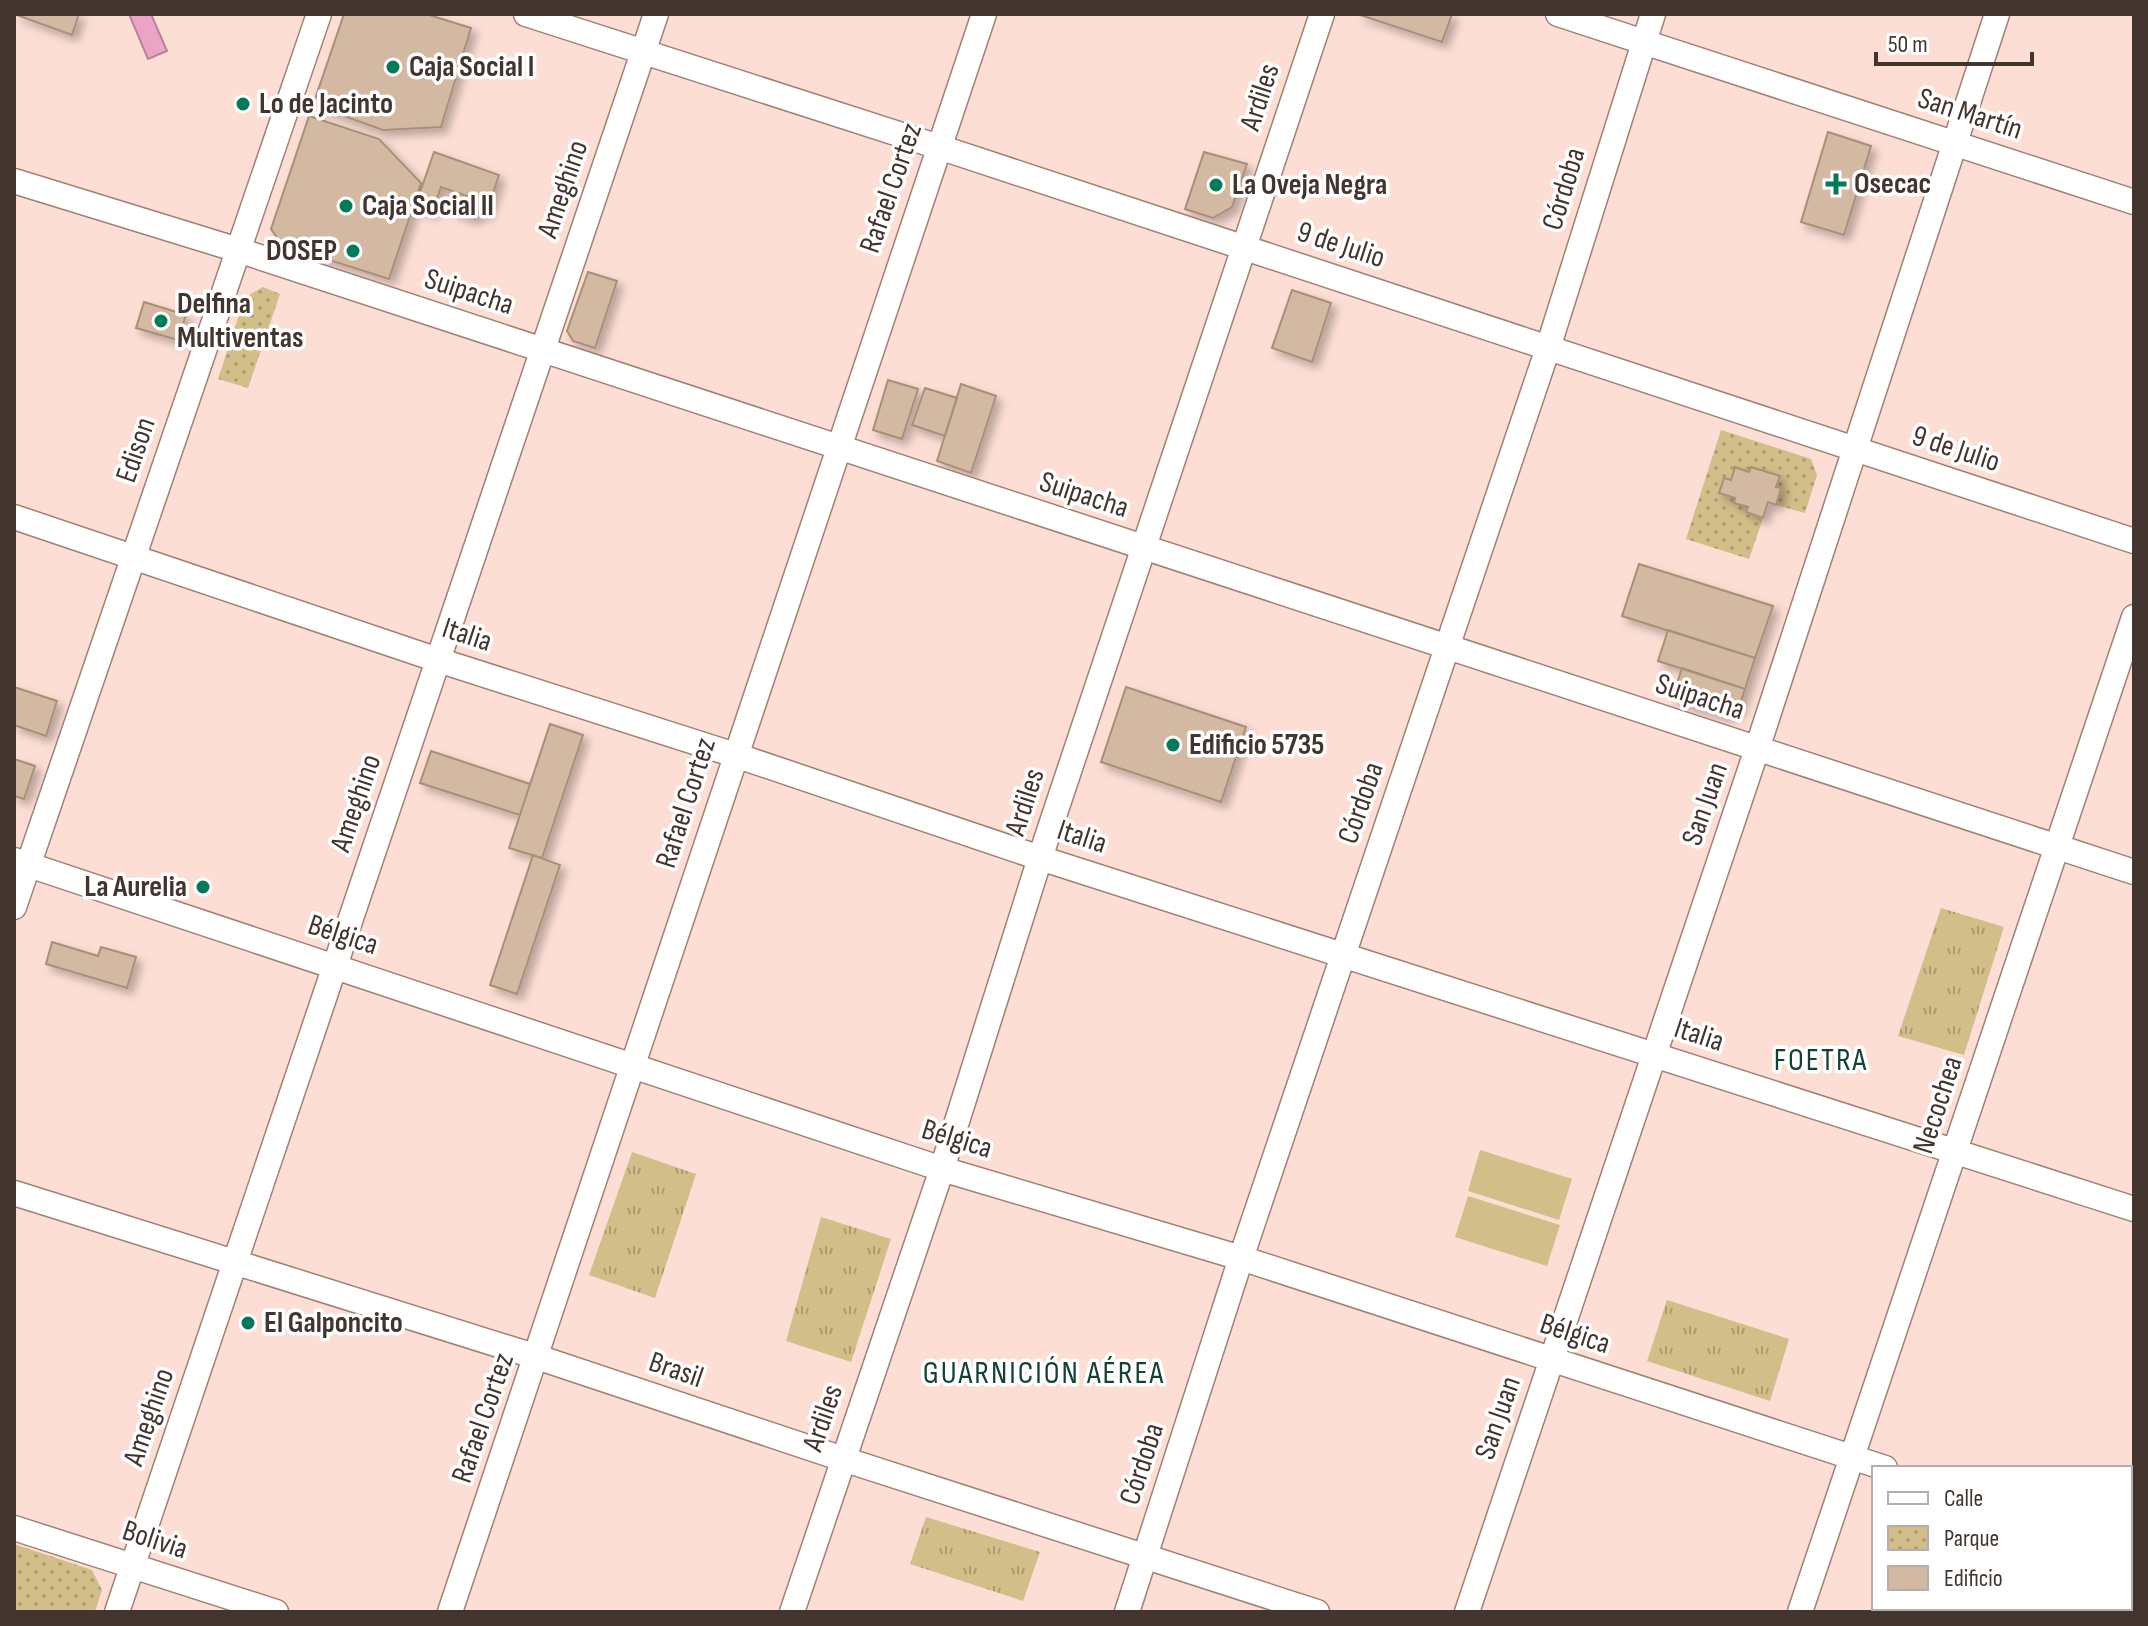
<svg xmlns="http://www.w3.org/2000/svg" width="2148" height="1626" font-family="'Sofia Sans Condensed',sans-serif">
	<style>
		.grass { fill: url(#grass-tufts) }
		.park { fill: url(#park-dots) }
		.pitch { fill: #d2be89 }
		.water { fill: #eca4c6; stroke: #b98299; stroke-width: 2 }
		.building { fill: #d3b9a1; stroke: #a88f77; stroke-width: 2; filter: url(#shadow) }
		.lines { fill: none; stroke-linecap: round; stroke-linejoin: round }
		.street-casing { stroke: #a18074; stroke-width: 27 }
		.street { stroke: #fff; stroke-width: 24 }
		.poi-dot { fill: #007b59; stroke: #fff; stroke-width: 3 }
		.labels { text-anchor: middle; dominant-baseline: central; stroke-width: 7; stroke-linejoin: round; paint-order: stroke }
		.poi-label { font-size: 30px; font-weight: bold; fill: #42342f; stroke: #fff; text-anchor: start }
		.street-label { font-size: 30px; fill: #42342f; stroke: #fff }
		.neighbourhood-label { font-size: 32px; letter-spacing: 2px; fill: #124230; stroke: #fff }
	</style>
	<defs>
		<pattern id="grass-tufts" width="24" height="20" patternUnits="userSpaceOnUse" patternTransform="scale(2)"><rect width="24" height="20" fill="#d2be89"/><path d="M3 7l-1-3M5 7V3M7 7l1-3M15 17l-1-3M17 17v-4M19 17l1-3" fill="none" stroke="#ac9b70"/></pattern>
		<pattern id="park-dots" width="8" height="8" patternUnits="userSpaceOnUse" patternTransform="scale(2)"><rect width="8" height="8" fill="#d2be89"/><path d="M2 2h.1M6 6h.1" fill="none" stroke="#ac9b70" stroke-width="1.8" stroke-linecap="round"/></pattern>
		<filter id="shadow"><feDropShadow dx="5.5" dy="5.5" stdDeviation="4" flood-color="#0004"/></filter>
	</defs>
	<rect width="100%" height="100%" fill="#fcded4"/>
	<path class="grass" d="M1941,908L2004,927L1964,1055L1898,1036Z
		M632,1152L696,1174L655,1298L589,1275Z
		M821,1217L891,1239L851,1362L786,1341Z
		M1667,1300L1789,1339L1770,1401L1647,1361Z
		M926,1517L1040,1552L1023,1601L910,1564Z"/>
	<path class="park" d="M263,287L280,294L248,388L218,379L245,297Z
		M1721,430L1811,459L1817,475L1805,513L1776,505L1780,488L1776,487L1779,476L1752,467L1749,472L1736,468L1731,480L1724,478L1720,493L1735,498L1734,503L1748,507L1747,512L1763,518L1749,559L1686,539Z
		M14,1544L92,1570L102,1590L95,1612H14Z"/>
	<path class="pitch" d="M1480,1150L1572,1179L1559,1220L1468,1191Z
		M1468,1196L1560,1225L1547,1266L1455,1237Z"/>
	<path class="water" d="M129,14H151L167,51L148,59Z"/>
	<path class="building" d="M14,14H79L72,35Z
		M344,14H426L471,28L441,127L383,130L313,105Z
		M1357,14H1452L1442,42Z
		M309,116L379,139L421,183L389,279L282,245L271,229Z
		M1828,132L1871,146L1844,235L1801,222Z
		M434,152L499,175L486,214L477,211L475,219L452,211L457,197L471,202L472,198L441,187L432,213L415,207Z
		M1204,152L1247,164L1232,207L1213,218L1185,209Z
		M588,272L617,281L595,348L573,341L567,331Z
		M1292,290L1331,303L1312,362L1272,348Z
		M144,302L186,315L178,340L136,328Z
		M888,380L918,389L902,439L873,430Z
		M961,384L996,396L971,473L937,461Z
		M925,388L957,398L945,436L912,425Z
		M1735,467L1749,472L1751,467L1780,476L1776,487L1781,488L1776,505L1768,502L1763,518L1746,512L1748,507L1734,503L1735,498L1719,493L1724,478L1731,480Z
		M1639,564L1773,606L1755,658L1622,616Z
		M1668,630L1755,658L1745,689L1658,661Z
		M1682,668L1745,689L1738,710L1726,716L1672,699Z
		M14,687L57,701L46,736L14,725Z
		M1126,687L1246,727L1221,802L1101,762Z
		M550,724L583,735L542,858L509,848Z
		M431,751L530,784L520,815L420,783Z
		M14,759L35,766L24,799L14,796Z
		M533,855L560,865L517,994L490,985Z
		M52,942L98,956L101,947L136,957L127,988L46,964Z"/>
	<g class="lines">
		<g class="street-casing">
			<path id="street" d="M526,14L939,147L2134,541
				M1558,14L2134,202
				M14,181L238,250L2134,872
				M14,517L438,660L735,755L1040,858L2134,1209
				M14,860L942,1169L1241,1258L1885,1468
				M14,907L319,14
				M14,1193L537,1357L843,1459L1317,1612
				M14,1528L276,1612
				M2130,1542L2134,1543
				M117,1612L656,14
				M450,1612L984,14
				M792,1612L942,1169L1040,858L1322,14
				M1127,1612L1241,1258L1548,348L1653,14
				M1467,1612L1757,749L1997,14
				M1800,1612L2134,617"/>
		</g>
		<use href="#street" class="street"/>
	</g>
	<g class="poi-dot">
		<circle cx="393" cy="67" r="8"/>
		<circle cx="243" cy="104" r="8"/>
		<path d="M1832 172h8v8h8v8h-8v8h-8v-8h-8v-8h8z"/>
		<circle cx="1216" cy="185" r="8"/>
		<circle cx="346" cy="206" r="8"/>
		<circle cx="353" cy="251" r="8"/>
		<circle cx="161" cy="321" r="8"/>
		<circle cx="1173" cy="745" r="8"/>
		<circle cx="203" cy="887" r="8"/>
		<circle cx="248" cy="1323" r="8"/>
	</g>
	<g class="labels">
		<g class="poi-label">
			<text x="409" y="67">Caja Social I</text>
			<text x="259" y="104">Lo de Jacinto</text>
			<text x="1854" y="184">Osecac</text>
			<text x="1232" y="185">La Oveja Negra</text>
			<text x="362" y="206">Caja Social II</text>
			<text x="337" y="251" text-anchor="end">DOSEP</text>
			<text x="177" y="304">Delfina<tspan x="177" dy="34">Multiventas</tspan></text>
			<text x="1189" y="745">Edificio 5735</text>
			<text x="187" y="887" text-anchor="end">La Aurelia</text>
			<text x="264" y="1323">El Galponcito</text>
		</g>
		<g class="street-label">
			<text transform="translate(1260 97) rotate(-72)">Ardiles</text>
			<text transform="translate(1970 114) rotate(18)">San Martín</text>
			<text transform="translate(891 188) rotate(-71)">Rafael Cortez</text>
			<text transform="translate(563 189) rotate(-71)">Ameghino</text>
			<text transform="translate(1564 189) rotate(-73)">Córdoba</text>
			<text transform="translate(1341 245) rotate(18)">9 de Julio</text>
			<text transform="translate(469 292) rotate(18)">Suipacha</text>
			<text transform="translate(1956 449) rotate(18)">9 de Julio</text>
			<text transform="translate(136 450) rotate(-71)">Edison</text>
			<text transform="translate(1084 495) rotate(18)">Suipacha</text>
			<text transform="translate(467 635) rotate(18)">Italia</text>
			<text transform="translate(1700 697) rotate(18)">Suipacha</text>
			<text transform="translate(1025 802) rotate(-72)">Ardiles</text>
			<text transform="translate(356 803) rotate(-71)">Ameghino</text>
			<text transform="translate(686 803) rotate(-72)">Rafael Cortez</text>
			<text transform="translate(1361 803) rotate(-71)">Córdoba</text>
			<text transform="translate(1705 804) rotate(-71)">San Juan</text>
			<text transform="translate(1082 837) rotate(18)">Italia</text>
			<text transform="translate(343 935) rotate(18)">Bélgica</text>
			<text transform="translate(1699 1035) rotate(18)">Italia</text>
			<text transform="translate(1938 1105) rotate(-72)">Necochea</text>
			<text transform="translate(957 1139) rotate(17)">Bélgica</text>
			<text transform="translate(1575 1334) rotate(18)">Bélgica</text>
			<text transform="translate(676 1370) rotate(19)">Brasil</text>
			<text transform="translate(149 1417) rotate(-71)">Ameghino</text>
			<text transform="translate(483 1418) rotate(-71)">Rafael Cortez</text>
			<text transform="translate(823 1418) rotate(-71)">Ardiles</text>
			<text transform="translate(1498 1418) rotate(-71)">San Juan</text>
			<text transform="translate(1142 1464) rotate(-72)">Córdoba</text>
			<text transform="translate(155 1540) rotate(18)">Bolivia</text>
		</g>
		<g class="neighbourhood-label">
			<text x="1821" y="1060">FOETRA</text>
			<text x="1044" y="1373">GUARNICIÓN AÉREA</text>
		</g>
	</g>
	<rect width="2148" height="1626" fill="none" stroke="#42342f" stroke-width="32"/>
	<rect x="1872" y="1466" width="260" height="144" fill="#ffffff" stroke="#b3aeac" stroke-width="2"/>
	<rect x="1888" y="1492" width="40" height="12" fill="#ffffff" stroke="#b3aeac" stroke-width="2"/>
	<text x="1944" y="1506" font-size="24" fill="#42342f">Calle</text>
	<rect x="1888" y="1526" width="40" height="24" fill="url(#park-dots)" stroke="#b3aeac" stroke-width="2"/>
	<text x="1944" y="1546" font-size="24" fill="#42342f">Parque</text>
	<rect x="1888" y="1566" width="40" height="24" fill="#d3b9a1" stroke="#b3aeac" stroke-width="2"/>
	<text x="1944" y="1586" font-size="24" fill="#42342f">Edificio</text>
	<path d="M1876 52v12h156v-12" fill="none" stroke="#42342f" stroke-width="4"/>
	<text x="1888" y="52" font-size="24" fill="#42342f" stroke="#ffffff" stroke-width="6" paint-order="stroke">50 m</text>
</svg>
